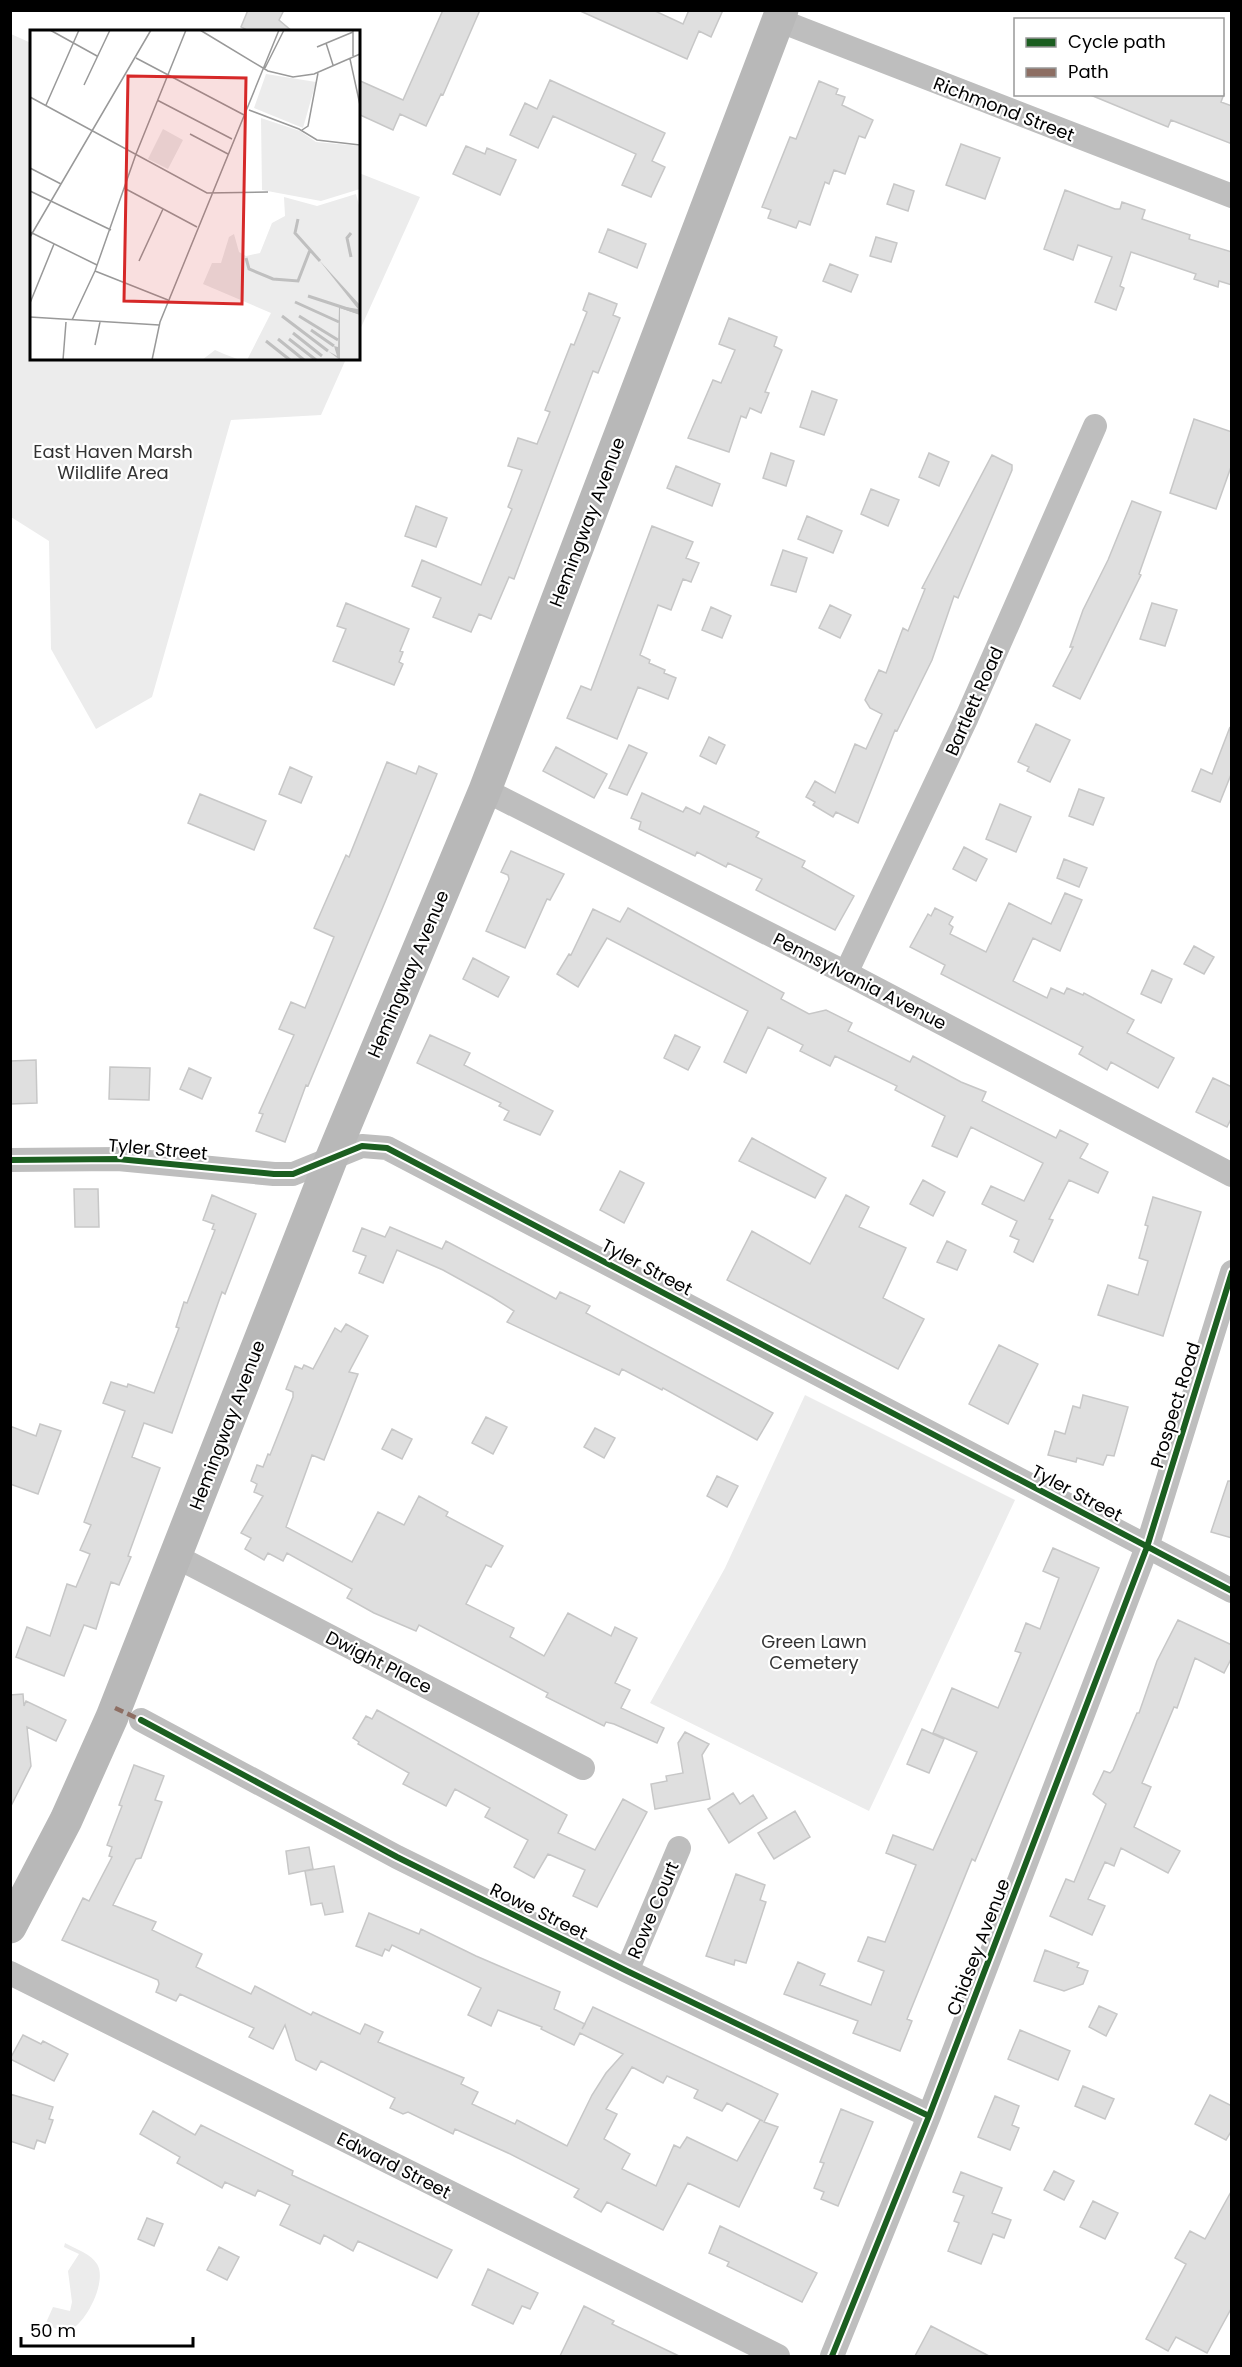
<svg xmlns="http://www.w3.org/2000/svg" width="1242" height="2367" font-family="Poppins,sans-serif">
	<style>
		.green { fill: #ececec }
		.building { fill: #dfdfdf; stroke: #c7c7c7; stroke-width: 1.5; fill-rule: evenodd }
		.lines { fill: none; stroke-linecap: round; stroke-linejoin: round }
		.street { stroke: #bebebe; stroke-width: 24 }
		.secondary { stroke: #b8b8b8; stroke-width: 33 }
		.quiet { stroke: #8d6e63; stroke-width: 4.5; stroke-dasharray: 9 4.5; stroke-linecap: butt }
		.cycleway-casing { stroke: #fff; stroke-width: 10 }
		.cycleway { stroke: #1b5e20; stroke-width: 6 }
		.labels { text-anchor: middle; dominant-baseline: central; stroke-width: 4.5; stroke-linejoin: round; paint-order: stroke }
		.street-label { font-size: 18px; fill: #000; stroke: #fff }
		.park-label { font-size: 18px; fill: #333; stroke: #fff }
		.inset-river { fill: none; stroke: #bfbfbf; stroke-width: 3 }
		.inset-road { fill: none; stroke: #999; stroke-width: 1.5 }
		.view { fill: #d62828; fill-opacity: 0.15; stroke: #d62828; stroke-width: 3 }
		.inset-edge { fill: none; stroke: #000; stroke-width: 3 }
	</style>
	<rect width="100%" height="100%" fill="#fff"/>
	<path class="green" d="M11,34L31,43L32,358L346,359L321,415L231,420L152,697L96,729L51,649L49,541L11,517Z
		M359,173L420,197L359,332Z
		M805,1395L1015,1500L869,1811L650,1703L725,1568Z
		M65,2243C76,2249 91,2254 97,2264C108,2281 85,2327 66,2332L45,2325L53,2307L70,2311L72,2302L68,2271L79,2254L64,2247Z"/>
	<path class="building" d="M248,10H284L279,20L293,32H251L241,27Z
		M443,10H480L443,95L441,94L426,126L400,114L393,130L358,114V80L403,100Z
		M578,10H653L683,24L689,10H723L711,37L699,31L687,59Z
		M550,80L665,133L652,161L665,167L651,197L622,185L636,154L553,116L538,148L510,135L525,103L537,109Z
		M819,81L838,89L836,94L845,97L842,105L873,120L865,138L859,136L845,174L834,170L829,184L825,182L810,225L799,221L796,228L768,218L771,210L762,207L790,137L796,139Z
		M1088,94H1224L1221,102L1232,106V144L1171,120L1168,127Z
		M961,144L1000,158L985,199L946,185Z
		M466,146L485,154L487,148L516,160L500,195L453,174Z
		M894,184L914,191L908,211L887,204Z
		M1065,190L1115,209H1120L1122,202L1145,210L1142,219L1190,235L1189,239L1232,252V285L1219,281L1218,287L1194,279L1196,274L1131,252L1120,286L1124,288L1116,310L1095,302L1112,257L1078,245L1073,260L1044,249Z
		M608,229L646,244L637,268L599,252Z
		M876,237L897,243L891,262L870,256Z
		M830,264L858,275L851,292L823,281Z
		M589,293L617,304L613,315L620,318L598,373L593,371L514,579L509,577L491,619L479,614L471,632L433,617L441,598L412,586L422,560L481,585L512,509L508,507L522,470L508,466L518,438L537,444L550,412L545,410L571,344L574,345L587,312L583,310Z
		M729,318L777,337L774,346L782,350L765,392L769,393L761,413L750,408L746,418L741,416L729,452L688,438L713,380L721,383L735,350L719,344Z
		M812,391L837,400L824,435L800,427Z
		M1194,419L1232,432V464L1216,509L1170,493Z
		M771,453L794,461L786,486L763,478Z
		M929,453L949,462L939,486L919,477Z
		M992,455L1012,465V470L958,598L954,596L932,660L897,731L895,730L858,823L836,812L833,817L813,805L815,802L806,797L815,781L835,793L855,744L866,749L882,714L870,708L865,700L879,670L886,673L903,628L908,631L925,589L922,588Z
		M676,466L720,484L712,506L667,488Z
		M871,489L899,500L888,526L861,514Z
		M1132,501L1161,512L1139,574L1141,575L1080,699L1053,686L1073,647H1070L1083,610L1108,560Z
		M416,506L447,518L436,547L405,536Z
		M807,516L842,531L833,553L798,539Z
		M652,526L693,542L686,558L699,563L691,582L683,579L671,610L658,605L640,655L650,660L649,663L665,670L664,673L676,678L668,699L638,687L617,739L567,718L581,686L591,690Z
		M783,550L807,558L796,592L771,585Z
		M346,603L409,629L400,651L403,652L399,662L403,664L394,685L333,661L346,629L337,626Z
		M1152,603L1177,610L1165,646L1140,639Z
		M830,605L851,615L840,638L819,628Z
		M711,607L731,616L722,638L702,630Z
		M1036,724L1070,740L1050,782L1027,771L1029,767L1018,762Z
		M1230,727L1232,772L1220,802L1192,791L1201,769L1212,774Z
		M709,737L725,745L716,764L700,756Z
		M629,745L647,753L627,795L609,788Z
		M556,747L607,774L594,798L543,771Z
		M387,762L416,774L419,766L437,774L385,902L308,1086L306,1085L285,1142L256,1131L263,1114L259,1113L294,1035L279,1029L291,1002L305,1008L334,937L314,928L346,855L349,857Z
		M290,767L312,777L301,803L279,794Z
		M1079,789L1104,798L1093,825L1069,816Z
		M642,793L683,812L686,807L700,814L704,806L759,832L756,837L805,861L802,867L854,896L835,930L756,890L762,879L728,863L726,867L697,852L695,856L639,829L641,822L631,818Z
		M200,794L266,821L254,850L188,823Z
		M1000,804L1031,817L1016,852L986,839Z
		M964,847L987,859L976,881L953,869Z
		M511,851L564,874L550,900L547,899L525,948L486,931L509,879L508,875L501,872Z
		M1064,859L1087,868L1079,887L1057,878Z
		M1065,893L1082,900L1060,951L1033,938L1013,981L1047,998L1051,988L1064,994L1067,988L1083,995L1084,993L1134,1020L1127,1033L1174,1058L1158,1088L1111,1062L1107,1070L1079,1054L1083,1047L941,974L945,965L910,947L928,914L931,916L935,908L953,917L949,924L953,927L950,934L986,952L1009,903L1051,924Z
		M628,908L784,993L781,999L809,1014L826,1010L852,1023L848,1031L910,1062L913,1056L961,1082L986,1092L982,1101L1056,1138L1060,1130L1088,1144L1080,1158L1108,1172L1098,1193L1069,1180L1049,1219L1053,1220L1033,1262L1014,1252L1019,1240L1010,1236L1017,1221L982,1204L991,1186L1024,1201L1043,1163L971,1127L957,1157L932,1146L945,1116L895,1090L897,1086L835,1056L830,1066L800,1051L803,1045L768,1027L746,1073L724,1062L748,1011L607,938L578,987L557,974L569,954L571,955L593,909L620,922Z
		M1194,946L1214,957L1204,974L1184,964Z
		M473,958L509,977L498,997L463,979Z
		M1152,970L1172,979L1161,1003L1141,994Z
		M430,1035L470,1053L464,1065L553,1111L540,1135L504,1120L509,1111L499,1106L501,1103L417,1063Z
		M675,1035L700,1047L688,1070L664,1058Z
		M36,1060L37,1103L10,1104V1061Z
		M110,1067L150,1068L149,1100L109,1099Z
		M189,1068L211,1078L202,1099L180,1089Z
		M1213,1078L1232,1087V1117L1227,1127L1196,1112Z
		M752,1138L826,1178L815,1198L739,1161Z
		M620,1171L644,1183L624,1223L600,1210Z
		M923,1180L945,1192L933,1216L910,1204Z
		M74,1189H98L99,1227H75Z
		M212,1195L256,1214L225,1294L222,1292L172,1433L144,1423L132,1457L160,1468L128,1556L131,1557L119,1585L111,1582L96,1629L84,1625L64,1676L16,1657L27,1627L50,1636L67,1584L76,1587L90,1554L80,1550L91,1525L84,1522L125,1411L103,1403L111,1382L127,1387L128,1384L154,1393L179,1328L176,1327L184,1302L187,1303L215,1230L212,1229L214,1224L203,1220Z
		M846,1195L869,1207L859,1227L906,1248L883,1298L924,1319L898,1369L727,1280L752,1231L810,1264Z
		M1153,1197L1201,1212L1163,1336L1098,1315L1108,1285L1138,1295L1148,1261L1139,1258L1148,1226L1145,1225Z
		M390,1227L442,1249L446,1241L556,1299L560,1292L590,1306L586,1313L773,1413L757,1440L663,1388L662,1390L622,1369L619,1375L507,1322L514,1311L492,1297L443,1270L397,1250L383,1283L359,1273L366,1256L353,1251L362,1228L385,1237Z
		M947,1241L966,1250L957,1270L937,1262Z
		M346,1324L368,1336L349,1372L358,1374L324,1460L312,1455L286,1527L352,1562L378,1512L404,1525L419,1496L448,1512L446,1516L503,1546L491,1567L486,1565L466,1604L514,1628L510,1637L544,1656L568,1613L611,1636L615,1627L637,1638L615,1683L630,1690L621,1708L664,1728L657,1743L614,1724L606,1722L604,1726L546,1697L548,1693L419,1625L416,1631L374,1613L347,1598L352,1589L287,1553L283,1561L268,1553L264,1560L245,1549L251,1538L241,1533L263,1496L254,1492L257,1484L251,1481L257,1465L263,1467L268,1454L270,1455L293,1397V1392L286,1389L295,1366L302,1369L304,1365L313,1369L335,1328L341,1332Z
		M999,1345L1038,1364L1008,1424L969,1404Z
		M1083,1395L1128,1407L1114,1456L1107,1455L1103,1465L1077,1458L1076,1462L1048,1455L1055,1431L1065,1434L1073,1406L1080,1408Z
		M486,1417L507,1427L493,1454L472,1443Z
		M40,1424L61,1431L38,1494L10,1484V1426L36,1436Z
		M595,1428L615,1438L604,1458L584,1447Z
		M392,1429L412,1439L402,1459L382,1449Z
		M717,1476L738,1486L727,1507L707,1496Z
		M1228,1481H1232V1538L1211,1532Z
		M1053,1548L1099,1568L975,1861L972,1859L907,2019L912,2021L900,2051L853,2033L858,2021L784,1994L798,1962L825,1974L820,1985L871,2005L884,1971L858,1961L868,1937L885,1942L916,1865L886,1853L893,1835L933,1850L977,1752L933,1733L952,1688L998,1708L1021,1653L1015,1651L1026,1623L1040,1629L1059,1578L1043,1571Z
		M1178,1620L1232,1645V1657L1224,1673L1195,1658L1177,1708L1174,1707L1142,1783L1151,1787L1134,1827L1180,1851L1168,1873L1121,1848L1114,1866L1105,1862L1088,1899L1105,1906L1092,1935L1050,1916L1066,1879L1074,1882L1106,1804L1093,1794L1104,1771L1110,1773L1113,1770L1137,1713H1139L1157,1661Z
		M23,1694L24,1706L26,1701L66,1720L56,1741L27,1727L31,1766L10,1808V1695Z
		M377,1710L567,1815L558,1833L595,1850L623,1799L647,1812L597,1907L573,1896L585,1870L548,1854L534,1878L514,1867L528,1840L485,1817L490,1808L455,1789L446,1806L403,1784L409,1773L358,1744L359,1742L353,1738L366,1716L372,1719Z
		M922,1729L944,1739L929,1773L907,1764Z
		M685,1732L709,1744L702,1755L710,1799L655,1809L651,1784L667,1781L666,1776L683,1773L678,1743Z
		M134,1765L164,1776L155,1800L162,1802L141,1858L136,1859L113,1905L156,1922L152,1930L202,1954L196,1967L251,1994L255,1986L311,2015L313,2012L360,2034L365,2024L383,2032L378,2042L464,2078L461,2084L478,2092L472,2104L515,2124L517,2120L567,2146L592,2095L606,2073L623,2054L580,2033L574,2045L541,2029L542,2027L498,2010L491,2026L468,2015L481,1988L392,1945L389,1951L385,1949L382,1956L356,1946L369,1913L419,1934L421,1929L476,1956L560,1992L554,2009L585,2024L582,2029L593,2007L778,2094L764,2122L778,2127L739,2207L688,2183L663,2230L607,2202L601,2212L574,2197L579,2189L508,2153L455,2129L453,2134L408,2112L403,2114L390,2108L395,2098L321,2061L316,2070L296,2060L285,2025L273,2049L249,2037L254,2028L180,1994L176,2001L156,1992L159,1984L158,1980L62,1940L83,1898L89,1901L112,1857L109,1856L112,1847L107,1845L122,1806L119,1805ZM632,2067L663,2083L667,2076L698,2090L694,2098L722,2111L727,2103L763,2121L760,2120L737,2161L687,2137L680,2148L674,2145L656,2186L622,2169L630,2154L604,2139L617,2114L606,2109Z
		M733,1793L740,1804L753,1795L767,1818L729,1843L708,1809Z
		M795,1811L810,1837L774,1859L758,1833Z
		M309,1847L313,1869L289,1874L286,1851Z
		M334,1866L343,1912L325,1915L322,1903L311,1905L305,1871Z
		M736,1874L765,1885L760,1900L766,1902L746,1963L735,1960L734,1965L706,1956Z
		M1045,1950L1079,1963L1077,1967L1088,1971L1083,1984L1064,1991L1034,1981Z
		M1099,2006L1117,2014L1106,2036L1089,2027Z
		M1020,2030L1070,2051L1058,2080L1008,2059Z
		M23,2035L41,2044L43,2041L68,2054L54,2081L10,2059Z
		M1083,2086L1114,2099L1105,2119L1075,2106Z
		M10,2094L53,2107L49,2119L53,2120L45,2143L37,2140L34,2149L10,2141Z
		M1210,2095L1232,2106V2130L1226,2140L1195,2124Z
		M995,2096L1019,2106L1012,2125L1019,2128L1010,2150L978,2137Z
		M841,2109L873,2122L838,2206L821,2199L824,2192L814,2188L824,2163L820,2162Z
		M153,2111L195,2135L201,2125L293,2171L292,2175L452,2250L437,2278L358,2241L353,2251L324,2235L320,2244L280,2225L290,2205L258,2190L255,2196L225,2182L222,2188L177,2163L180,2157L140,2134Z
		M1054,2171L1074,2181L1064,2200L1044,2190Z
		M961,2172L1002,2188L992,2213L1011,2220L1004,2238L993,2234L981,2264L948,2251L959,2223L954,2221L964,2196L953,2192Z
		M1232,2190V2307L1207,2353L1176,2337L1168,2351L1146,2339L1186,2264L1175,2258L1190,2231L1205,2239Z
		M1093,2201L1118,2213L1105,2239L1080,2227Z
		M147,2218L163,2224L154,2246L138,2239Z
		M720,2226L817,2273L802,2302L727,2266L729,2262L709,2253Z
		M219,2247L239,2257L227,2280L207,2270Z
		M488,2269L538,2293L530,2309L522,2306L513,2324L472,2305Z
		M584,2306L614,2321L612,2324L679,2356H560Z
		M931,2326L989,2356H915Z"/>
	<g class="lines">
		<path class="street" d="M778,20L1232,196
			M485,790L846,973L1232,1175
			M846,973L967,717L1095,426
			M10,1160L118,1159L274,1174H293L362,1146L387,1148L1232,1591
			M175,1556L583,1768
			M141,1720L397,1857L627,1971L929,2116
			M627,1971L679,1848
			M10,1973L778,2356
			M832,2356L929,2116L1147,1547L1232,1272"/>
		<path class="secondary" d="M10,1927L66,1820L112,1717L332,1157L485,790L782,10"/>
		<path class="quiet" d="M115,1708L141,1720"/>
		<g class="cycleway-casing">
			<path id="cycleway" d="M10,1160L118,1159L274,1174H293L362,1146L387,1148L1232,1591
				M141,1720L397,1857L627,1971L929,2116
				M832,2356L929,2116L1147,1547L1232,1272"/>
		</g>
		<use href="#cycleway" class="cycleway"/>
	</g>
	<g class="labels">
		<g class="street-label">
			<text transform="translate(1004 109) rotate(21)">Richmond Street</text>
			<text transform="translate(587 522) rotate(-69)">Hemingway Avenue</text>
			<text transform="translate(974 701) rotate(-66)">Bartlett Road</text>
			<text transform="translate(408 974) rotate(-67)">Hemingway Avenue</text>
			<text transform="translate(860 981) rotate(27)">Pennsylvania Avenue</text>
			<text transform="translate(158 1149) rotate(5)">Tyler Street</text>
			<text transform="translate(647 1267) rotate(28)">Tyler Street</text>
			<text transform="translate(1175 1405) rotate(-73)">Prospect Road</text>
			<text transform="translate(227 1425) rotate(-69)">Hemingway Avenue</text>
			<text transform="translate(1077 1493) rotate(28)">Tyler Street</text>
			<text transform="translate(379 1662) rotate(27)">Dwight Place</text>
			<text transform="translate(653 1910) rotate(-67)">Rowe Court</text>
			<text transform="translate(539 1911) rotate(26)">Rowe Street</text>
			<text transform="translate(978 1947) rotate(-69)">Chidsey Avenue</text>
			<text transform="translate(394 2165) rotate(27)">Edward Street</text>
		</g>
		<g class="park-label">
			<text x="113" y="451">East Haven Marsh<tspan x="113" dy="21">Wildlife Area</tspan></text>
			<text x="814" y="1641">Green Lawn<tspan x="814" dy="21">Cemetery</tspan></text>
		</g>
	</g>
	<g transform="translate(30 30)">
		<rect width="330" height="330" fill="#fff"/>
		<path d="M236,44L286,52L273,98L224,78ZM231,88L270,101L286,112L330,116V159L291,171L232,160ZM133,99L153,110L138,139L118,129ZM326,164L330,179V330H217L241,283L173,254L182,233H191L199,207L204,204L209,222L216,226L230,223L242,193L255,186L254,167L287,176ZM185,320L194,324L210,330H172Z" fill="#ececec"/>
		<path d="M289,230L330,275V285L310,278V330L298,321L307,326L304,316L308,317L309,276L328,279Z" fill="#bfbfbf"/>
		<path class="inset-river" d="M268,189L265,203L290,231M321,203L317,208L321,227M216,228L219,239L243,249L268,251L280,220M278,266L330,283M265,272L309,292M252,286L298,321M269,286L308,310M281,300L304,316M263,303L292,326M248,309L274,330M259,309L286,330M236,311L260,330"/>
		<path class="inset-road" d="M20,0L67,26M170,0L238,41L263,47L284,44L330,24M296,13L303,35M287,17L323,2M323,26V1M106,28L216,86M320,29L330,75M235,38L254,0M54,55L80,0M0,67L177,163L238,162M127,70L202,109M16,75L49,0M219,80L269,99L287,110L330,115M272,100L278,96L288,43M160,104L198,124M0,138L31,154M94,158L167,197M0,161L81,200M0,202L67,235M0,207L121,0M109,231L133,179M65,241L138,270M0,273L24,214M0,287L129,295M42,290L65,241L106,124L156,0M65,315L70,292M33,330L36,292M122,330L130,292L249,0"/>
		<path class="view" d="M98,46L216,48L212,274L94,271Z"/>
		<rect width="330" height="330" class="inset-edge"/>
	</g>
	<rect width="1242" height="2367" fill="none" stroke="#000000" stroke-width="24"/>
	<rect x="1014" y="18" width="210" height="78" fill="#ffffff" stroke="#999999" stroke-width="1.5"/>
	<rect x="1026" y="38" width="30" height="9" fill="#1b5e20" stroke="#999999" stroke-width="1.5"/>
	<text x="1068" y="48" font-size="18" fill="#000000">Cycle path</text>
	<rect x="1026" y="68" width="30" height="9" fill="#8d6e63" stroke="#999999" stroke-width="1.5"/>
	<text x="1068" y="78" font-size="18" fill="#000000">Path</text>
	<path d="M21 2337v9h172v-9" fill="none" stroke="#000000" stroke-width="3"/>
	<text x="30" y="2337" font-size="18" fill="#000000" stroke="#ffffff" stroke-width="4.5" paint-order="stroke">50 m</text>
</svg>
